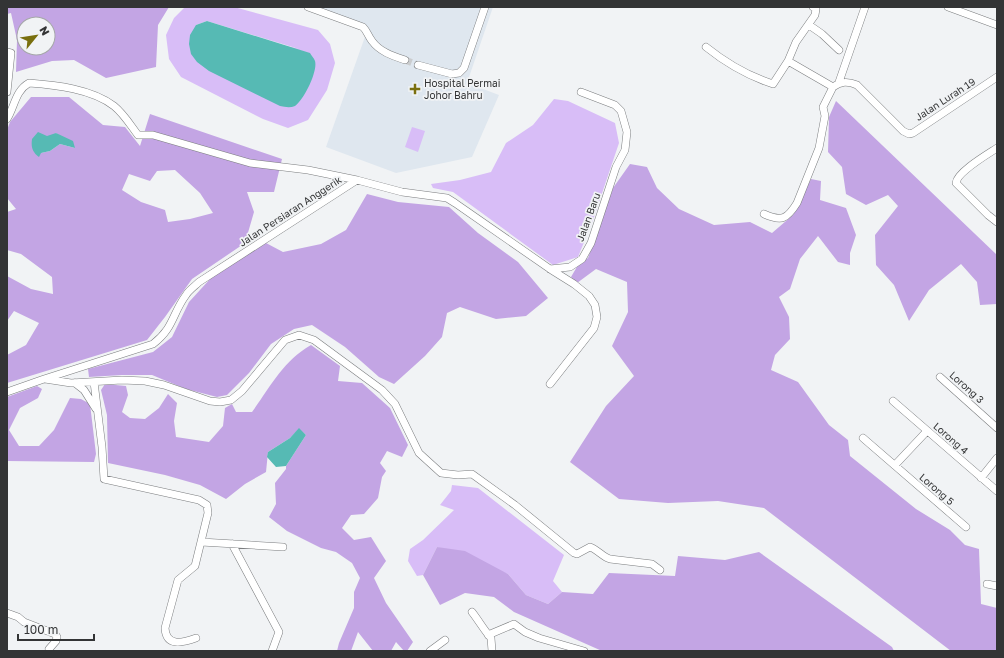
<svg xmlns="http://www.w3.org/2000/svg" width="1004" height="658" font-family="'Golos Text',sans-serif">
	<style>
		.built { fill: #dfe7ef }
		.green { fill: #d8bdf7; fill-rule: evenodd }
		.forest { fill: #c3a5e4; fill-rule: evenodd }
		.water { fill: #56bab4 }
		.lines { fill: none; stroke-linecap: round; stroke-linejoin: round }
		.minor-tunnel { stroke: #cbcdcf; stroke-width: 7; stroke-dasharray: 7 3.5; stroke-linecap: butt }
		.minor-casing { stroke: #7b7d7f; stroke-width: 8 }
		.minor { stroke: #fff; stroke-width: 7 }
		.poi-dot { fill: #796f0e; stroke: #f1f3f5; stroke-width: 1.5 }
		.labels { text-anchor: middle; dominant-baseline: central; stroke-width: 3.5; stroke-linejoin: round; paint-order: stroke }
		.poi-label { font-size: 10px; fill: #333435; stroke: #f1f3f5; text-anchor: start }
		.street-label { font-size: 10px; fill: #333435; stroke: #f1f3f5 }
	</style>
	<rect width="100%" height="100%" fill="#f1f3f5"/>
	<path class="built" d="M303,7H493L467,83L499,95L472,157L396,173L326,147L367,31Z"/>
	<path class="green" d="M185,7H234L318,30L330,44L335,63L327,90L308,120L288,128L263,119L181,77L169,59L166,35L174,18ZM207,21L299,49L196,25Z
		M554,99L568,101L615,123L619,143L593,220L578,257L553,265L453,192L433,188L431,184L460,180L491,172L506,143L533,125Z
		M412,127L425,131L418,152L405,147Z
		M452,485L478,488L564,555L553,581L562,592L548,604L526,595L508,574L437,547L423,575L417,576L408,561L410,549L423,540L454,510L440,505L451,491Z"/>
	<path class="forest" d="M7,7H169L158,25L156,67L106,78L74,60L52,61L16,72L17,40L11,13L7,14ZM24,24H48V48H24Z
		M31,97H69L103,125L125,127L140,146L150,114L282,159L274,192H247L254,212L245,243L192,279L165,317L147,340L7,383V355L26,345L39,323L14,311L7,321V276L31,289L53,294L52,277L21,254L7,250V212L16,209L7,198V130L10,122ZM56,133L75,148L60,144L50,151L41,153ZM175,170L200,193L213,213L190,219L168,222L165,210L141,202L122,190L129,174L150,181L157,171Z
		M836,101L997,255V304L980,305L977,282L961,264L929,290L909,321L894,285L876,265L875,235L898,206L888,195L866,205L846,194L842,167L828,152L829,117Z
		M630,164L647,167L657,188L679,209L714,225L750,222L772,233L793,215L811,179L821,181L820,200L846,208L856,235L850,253V265L838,262L818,236L800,259L790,289L779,297L789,317L790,339L775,355L771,370L798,382L829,425L848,440L850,456L916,509L950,530L965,545L979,549L981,604L997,608V651H951L764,508L718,501L668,503L619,499L570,462L606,406L634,376L612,346L628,312L627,282L596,269L577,283L571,277L578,265L588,258L613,188Z
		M367,194L398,202L449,207L478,233L518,262L548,298L526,316L496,319L460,307L447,313L442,337L425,356L394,384L379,377L345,347L312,325L294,329L271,344L249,373L227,395L217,397L186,389L152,375H122L89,377L88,369L153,352L172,337L189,302L211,278L266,243L283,252L321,244L346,230Z
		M311,345L340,366L338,381L362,383L390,408L408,445L402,457L387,451L380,463L386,471L382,477L378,498L364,514L351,515L342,528L354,540L371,537L386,561L374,578L386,603L413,642L407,651H404L396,642L391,651H373L358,632L351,651H337L339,643L354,608V592L360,578L352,563L336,552L321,548L287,531L269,517L276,504L275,483L286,469V466L306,435L299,429L290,438L268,452L266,472L245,484L226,499L200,485L165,475L108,463L107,415L101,390L105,384L126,386L128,395L122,412L130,418L145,419L159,408L168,394L177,403L174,421L176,437L209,442L223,426L225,408L232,404L236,412H252C271,386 283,361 311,345Z
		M37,386L42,389L38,398L20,408L9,430L19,446H39L54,430L70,398L81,399L90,404L96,454L94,462L7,461V397Z
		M437,547L465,551L508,574L526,595L548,604L562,592L593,594L609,573L675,576L678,556L725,560L759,552L892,647L894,651H602L514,612L494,597L465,593L440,605L423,575Z"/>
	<path class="water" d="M207,21L310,53C311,55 314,58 315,61C318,71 304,100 295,106C290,108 285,107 280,106L209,71L197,62L191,54L189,44L190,35L196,25Z
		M38,132L47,136L56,133L73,141L75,148L60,144L50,151L41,153L39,157C32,152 31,147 32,139Z
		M299,428L306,435L286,466L276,467L267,457L268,452L290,438Z"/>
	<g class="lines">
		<path class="minor-tunnel" d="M405,60L418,65"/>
		<g class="minor-casing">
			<path id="minor" d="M308,7L363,27C367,31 368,36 372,41C380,52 393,56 405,60
				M948,7L997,25
				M809,25L822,34L839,50
				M706,47C726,63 748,76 773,84L788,61L796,42L815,15L816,9L813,7
				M7,52L11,53L7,92
				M788,61L833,87C841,81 848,81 857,85L903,131L909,134L913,133L997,77
				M418,65L452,74L459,73L464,68L485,7
				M839,82L865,7
				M7,119C15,106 15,91 29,83C56,85 92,89 114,106C124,114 131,126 138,135H153L250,163L308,170L357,180
				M997,148C988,154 957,172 956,183L988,215L997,222
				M764,214C782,222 787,219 797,203L819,148L825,116L823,107L833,87
				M550,269L570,267L582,259L591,243L616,167L625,150L627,132L621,111L615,105L581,92
				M940,377L997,428
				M45,379L71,383L122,380L145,381L164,385L210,401L220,402L231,400L242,391L285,340L299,335L314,340L382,390L395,404L419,453L441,473L458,475L472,474L515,505L574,553L577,554L590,547C598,550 603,557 610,559L652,564L660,570
				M94,382L102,447L104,479L199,500L207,505L208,513L195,566L178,580L165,628C166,647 182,643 196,638
				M75,383L84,390L96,409
				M7,392L44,379L153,344C174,328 172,314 186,295C189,290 195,286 199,282L357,180L402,192L447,198L455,203L550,269L574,284L589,296L595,305L597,317L594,328L550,384
				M893,401L997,491
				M863,438L966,527
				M895,465L927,431
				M981,478L997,458
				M201,542L283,547
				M232,544L279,632L272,651
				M987,584L997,586
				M472,612C479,621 484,630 491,638L492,651
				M7,613L18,617L24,622L55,634L57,637L56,641L49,649
				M488,635L514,624L525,632L539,638L584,651
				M430,651L445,640"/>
		</g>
		<use href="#minor" class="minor"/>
	</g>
	<path class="poi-dot" d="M413 83h4v4h4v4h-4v4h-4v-4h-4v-4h4z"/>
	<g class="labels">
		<g class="poi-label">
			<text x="424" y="83">Hospital Permai<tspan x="424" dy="12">Johor Bahru</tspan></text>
		</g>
		<g class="street-label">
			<text transform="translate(945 99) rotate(-33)">Jalan Lurah 19</text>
			<text transform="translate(290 211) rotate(-33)">Jalan Persiaran Anggerik</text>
			<text transform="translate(588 217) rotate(-70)">Jalan Baru</text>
			<text transform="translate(967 387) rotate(42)">Lorong 3</text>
			<text transform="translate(951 438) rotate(41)">Lorong 4</text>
			<text transform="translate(937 489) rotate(41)">Lorong 5</text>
		</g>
	</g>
	<rect width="1004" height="658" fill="none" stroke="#333435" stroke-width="16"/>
	<g transform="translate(36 36) rotate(60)"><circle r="19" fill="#f1f3f5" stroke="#a5a7a8"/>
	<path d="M0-3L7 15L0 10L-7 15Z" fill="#796f0e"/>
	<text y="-6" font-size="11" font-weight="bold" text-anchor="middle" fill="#333435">N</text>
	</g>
	<path d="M18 634v6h76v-6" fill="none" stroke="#333435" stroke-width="2"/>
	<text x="24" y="634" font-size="12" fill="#333435" stroke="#f1f3f5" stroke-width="3" paint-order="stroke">100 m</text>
</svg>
